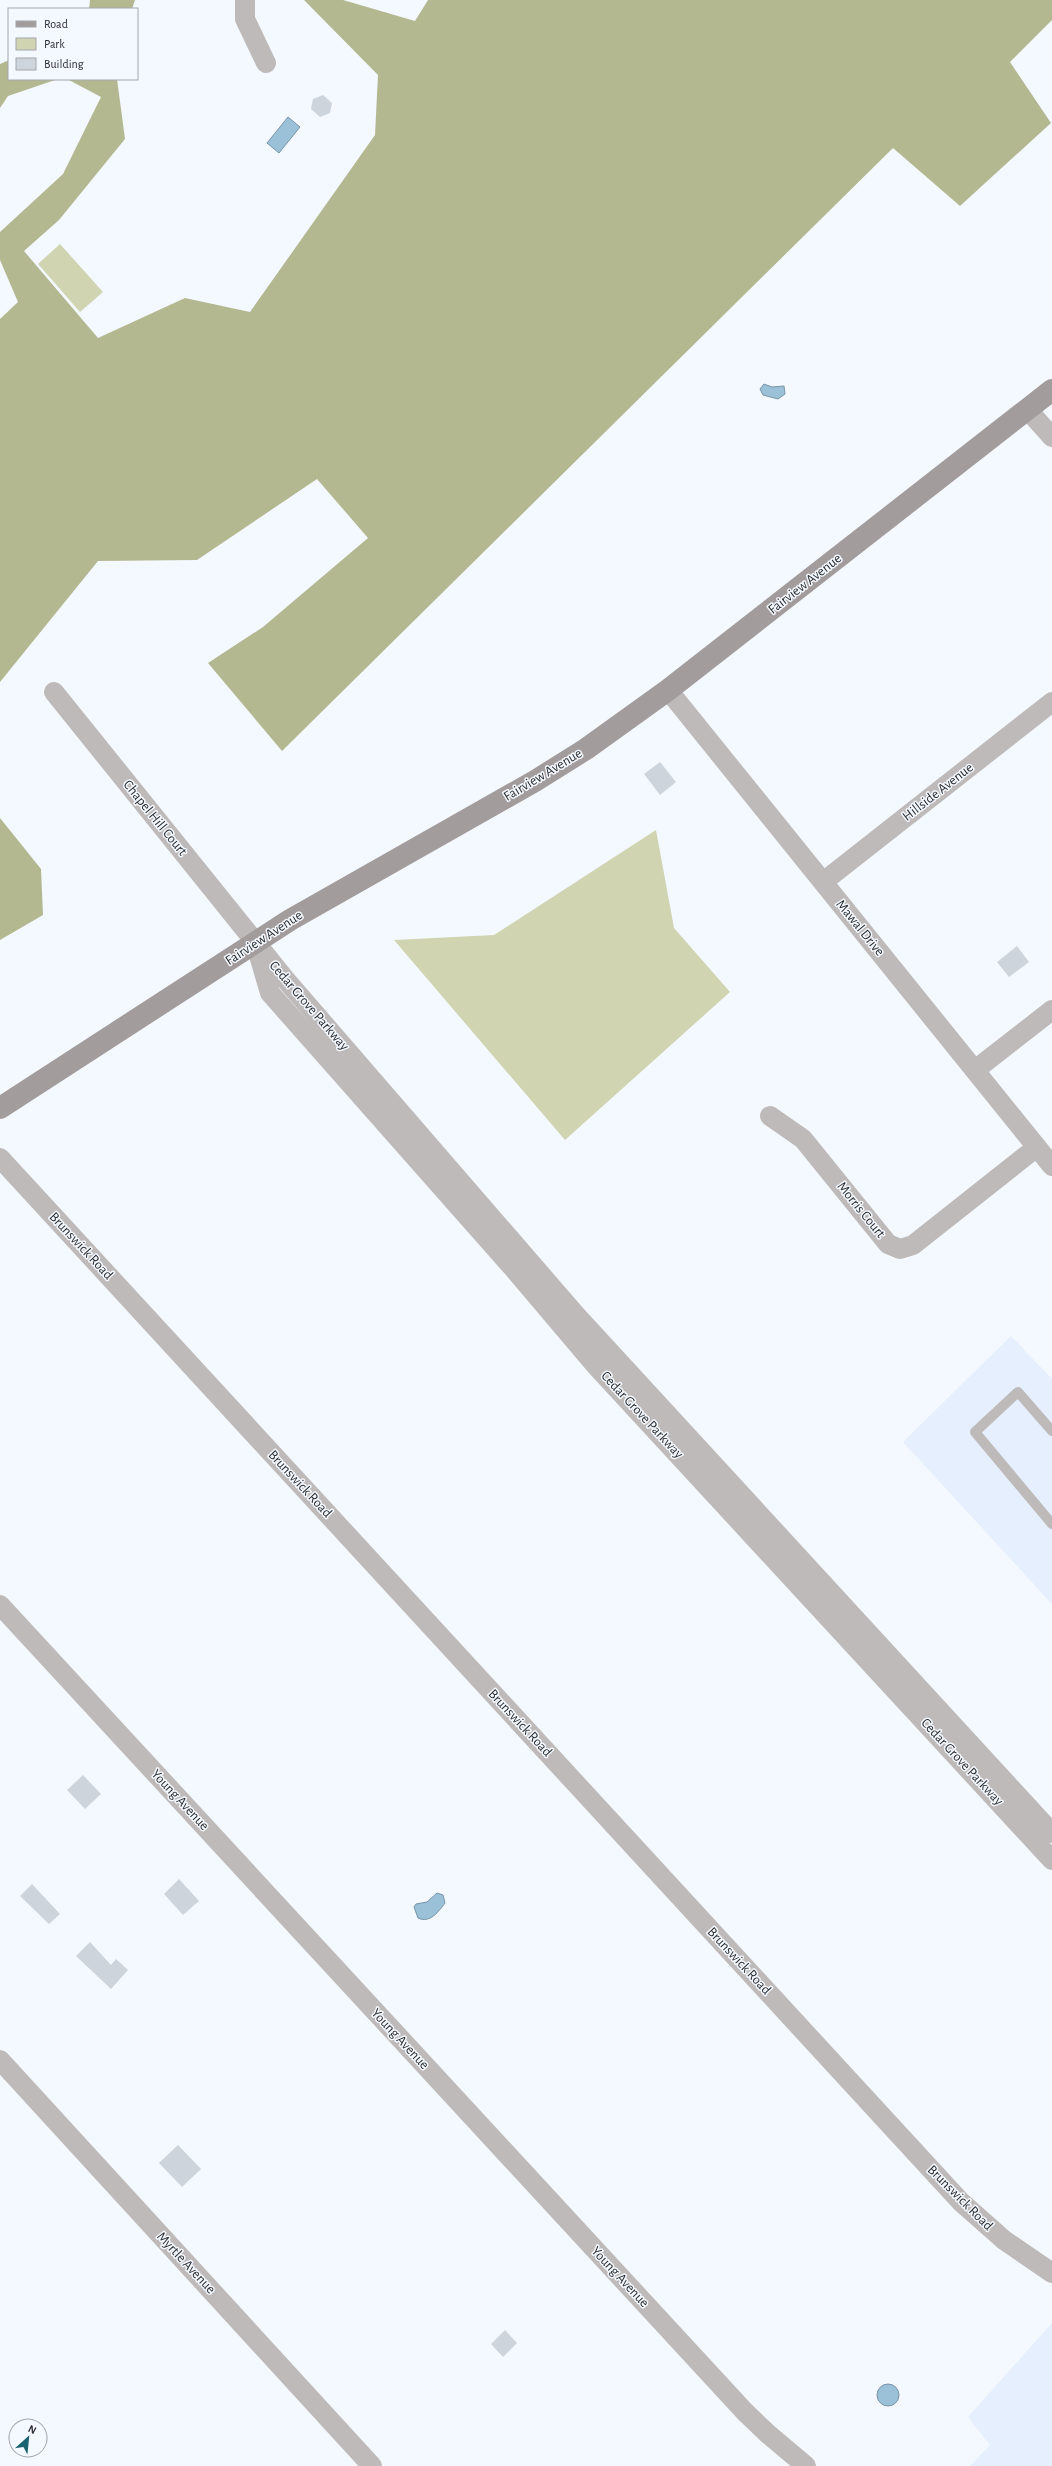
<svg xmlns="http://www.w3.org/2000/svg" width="1052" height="2466" font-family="'Alegreya Sans',sans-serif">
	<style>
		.built { fill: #e5effd }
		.green { fill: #d0d4b1 }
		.forest { fill: #b4b891 }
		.water { fill: #9bc1d9; stroke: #7995a6 }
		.building { fill: #ced4db }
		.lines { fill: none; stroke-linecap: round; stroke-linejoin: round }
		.service { stroke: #bfbaba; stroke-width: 10 }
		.minor { stroke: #bfbaba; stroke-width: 20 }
		.secondary { stroke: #a39c9c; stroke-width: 22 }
		.labels { text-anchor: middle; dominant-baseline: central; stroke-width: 3; stroke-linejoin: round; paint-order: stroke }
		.street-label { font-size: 14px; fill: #2b2d30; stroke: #f4f8ff }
	</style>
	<rect width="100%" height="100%" fill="#f4f8ff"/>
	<path class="built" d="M1011,1336L1052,1379V1604L903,1442Z
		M1052,2323V2466H970L990,2445L968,2417Z"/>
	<path class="green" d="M60,244L103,292L80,312L38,264Z
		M656,830L674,928L730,992L565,1140L394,940L494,935Z"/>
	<path class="forest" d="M90,0H135L132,9H89Z
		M304,0H343L415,21L428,0H1052V20L1010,62L1051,123L960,206L893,148L282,751L208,663L263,627L368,538L317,479L197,560L98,561L0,682V319L18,302L0,260V232L63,174L101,97L67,79H117L125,139L59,220L24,251L98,338L185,298L250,312L375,135L378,75Z
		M9,60V79H58L8,96L0,108V64Z
		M0,818L41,869L43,915L0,940Z"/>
	<path class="water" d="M288,117L300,127L279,153L267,143Z
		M764,384L772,387L784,386L785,394L778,399L763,395L760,389Z
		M437,1893L443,1895L445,1903C439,1911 430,1924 418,1918L414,1907L416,1904L427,1902Z
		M877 2395a11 11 0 1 1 22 0a11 11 0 1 1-22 0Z"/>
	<path class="building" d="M323,95L332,103L330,113L320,117L311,109L313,99Z
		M660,762L676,782L660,795L644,774Z
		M1017,946L1029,962L1009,977L997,962Z
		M83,1775L101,1794L85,1809L67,1790Z
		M179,1879L199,1901L183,1915L164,1894Z
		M32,1884L60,1914L49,1924L20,1896Z
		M90,1942L111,1965L116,1959L128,1970L111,1989L76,1956Z
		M178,2145L201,2169L182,2187L159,2163Z
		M505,2330L517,2343L503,2357L491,2344Z"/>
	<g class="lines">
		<path class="service" d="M1052,1431L1018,1392L975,1432L1052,1524"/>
		<path class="minor" d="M245,0V19L266,63
			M1028,410L1052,437
			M668,690L1052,1166
			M54,692L285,979L575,1314L1052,1833
			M823,882L1052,702
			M258,952L270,993L513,1268L597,1367L1052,1860
			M975,1070L1052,1010
			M770,1116L803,1139L888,1244L900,1249L913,1245L1037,1147
			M0,1158L961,2202L1004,2240L1052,2273
			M0,1605L745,2412L768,2434L806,2466
			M0,2060L372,2466"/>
		<path class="secondary" d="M0,1108L290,920L535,781L586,749L668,690L1052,390"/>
	</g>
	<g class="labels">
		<g class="street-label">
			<text transform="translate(805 584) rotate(-38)">Fairview Avenue</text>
			<text transform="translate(543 775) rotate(-31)">Fairview Avenue</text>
			<text transform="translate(938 792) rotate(-38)">Hillside Avenue</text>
			<text transform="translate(155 818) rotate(51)">Chapel Hill Court</text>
			<text transform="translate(860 928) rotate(51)">Mawal Drive</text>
			<text transform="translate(264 938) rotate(-33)">Fairview Avenue</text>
			<text transform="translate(309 1006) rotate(49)">Cedar Grove Parkway</text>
			<text transform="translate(861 1210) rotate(51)">Morris Court</text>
			<text transform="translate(81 1246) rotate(47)">Brunswick Road</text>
			<text transform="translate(642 1415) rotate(47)">Cedar Grove Parkway</text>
			<text transform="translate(300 1484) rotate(47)">Brunswick Road</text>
			<text transform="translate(520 1723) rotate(47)">Brunswick Road</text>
			<text transform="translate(962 1762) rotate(47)">Cedar Grove Parkway</text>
			<text transform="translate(180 1800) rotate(47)">Young Avenue</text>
			<text transform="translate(739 1961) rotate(47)">Brunswick Road</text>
			<text transform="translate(400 2039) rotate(47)">Young Avenue</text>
			<text transform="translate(960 2198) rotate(45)">Brunswick Road</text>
			<text transform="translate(186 2263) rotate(47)">Myrtle Avenue</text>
			<text transform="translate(620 2277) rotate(47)">Young Avenue</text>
		</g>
	</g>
	<rect x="8" y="8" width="130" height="72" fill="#f4f8ff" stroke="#a4a7ac"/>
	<rect x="16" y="21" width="20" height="6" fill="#a39c9c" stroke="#a4a7ac"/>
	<text x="44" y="28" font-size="12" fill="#2b2d30">Road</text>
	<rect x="16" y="38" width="20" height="12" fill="#d0d4b1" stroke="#a4a7ac"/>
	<text x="44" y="48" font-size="12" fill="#2b2d30">Park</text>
	<rect x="16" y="58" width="20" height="12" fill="#ced4db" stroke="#a4a7ac"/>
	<text x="44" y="68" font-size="12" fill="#2b2d30">Building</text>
	<g transform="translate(28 2438) rotate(27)"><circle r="19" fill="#f4f8ff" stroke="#a4a7ac"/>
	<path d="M0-3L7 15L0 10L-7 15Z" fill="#18636f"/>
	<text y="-6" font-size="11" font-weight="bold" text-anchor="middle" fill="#2b2d30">N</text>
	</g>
</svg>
